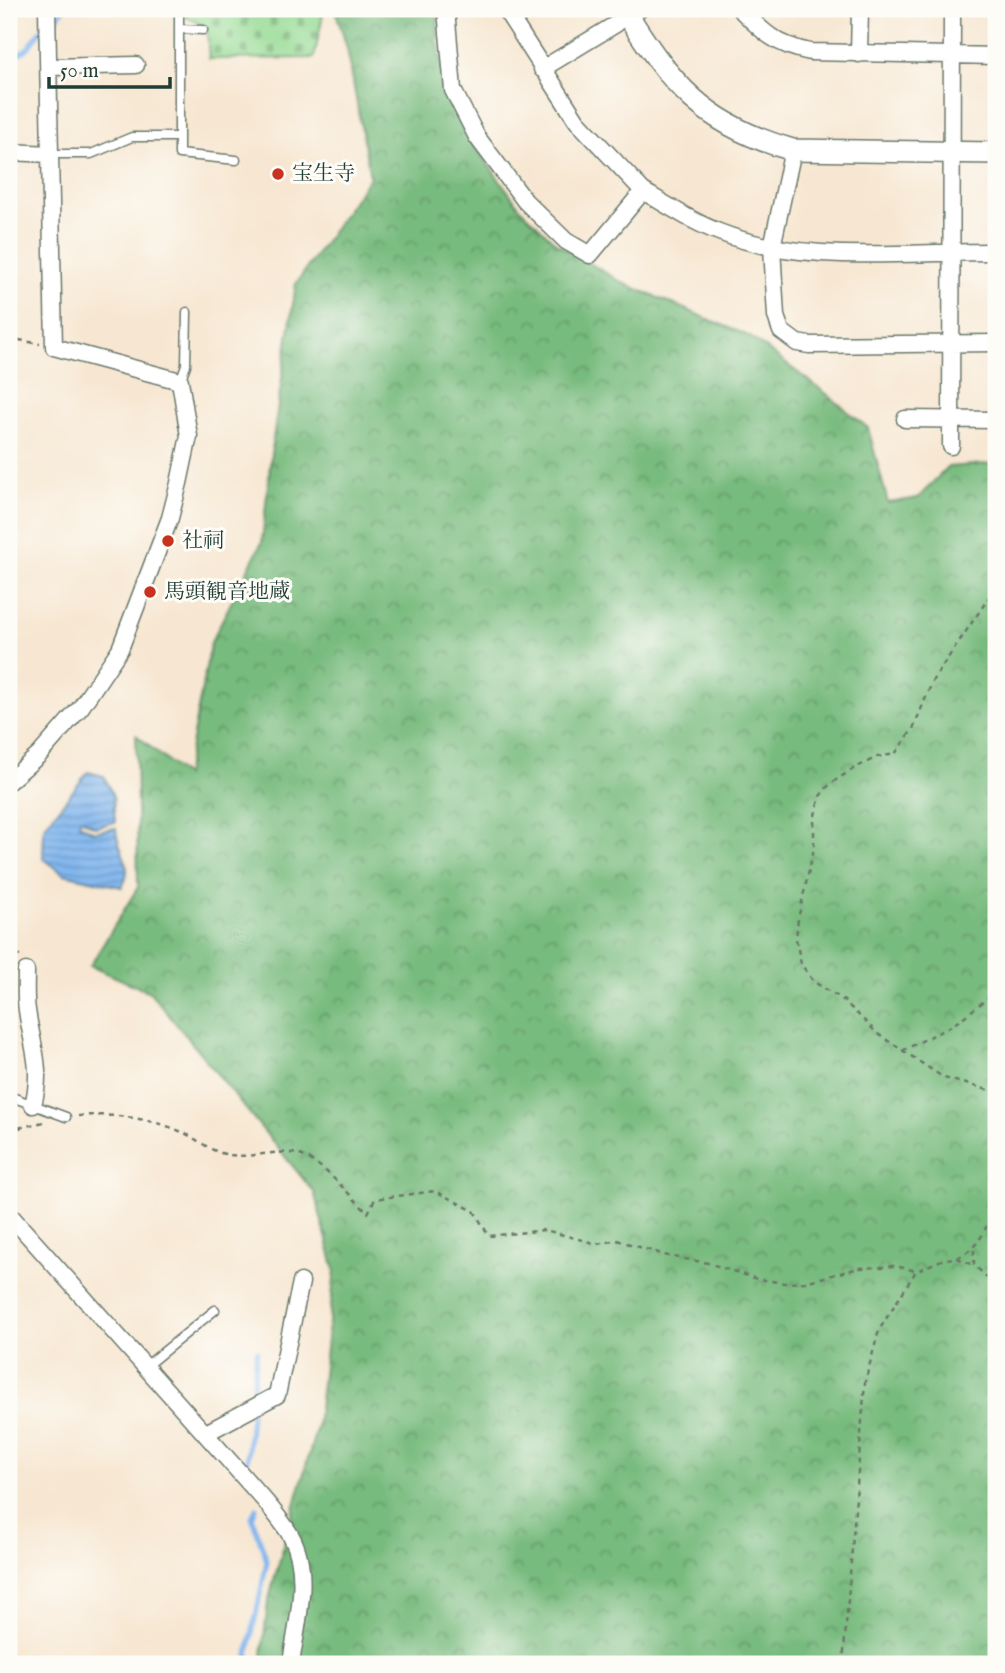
<svg xmlns="http://www.w3.org/2000/svg" width="1005" height="1673" font-family="'IM FELL English','Noto Serif JP',serif">
	<style>
		.forest { fill: url(#forest-crowns); stroke: #4c7c59; stroke-width: 2 }
		.cemetery { fill: url(#cemetery-stones); stroke: #5a8c64; stroke-width: 2 }
		.water { fill: url(#water-rules); stroke: #507991; stroke-width: 2 }
		.lines { fill: none; stroke-linecap: round; stroke-linejoin: round }
		.stream { stroke: #80b5ee; stroke-width: 5 }
		.service-casing { stroke: #6b786b; stroke-width: 11 }
		.minor-casing { stroke: #6b786b; stroke-width: 19 }
		.tertiary-casing { stroke: #6b786b; stroke-width: 24 }
		.path { stroke: #6b786b; stroke-width: 2.5; stroke-dasharray: 5 5; stroke-linecap: butt }
		.service { stroke: #fff; stroke-width: 8 }
		.minor { stroke: #fff; stroke-width: 16 }
		.tertiary { stroke: #fff; stroke-width: 21 }
		.poi-dot { fill: #c8321e; stroke: #fdfcf7; stroke-width: 2.5 }
		.labels { text-anchor: middle; dominant-baseline: central; stroke-width: 6; stroke-linejoin: round; paint-order: stroke }
		.poi-label { font-size: 21px; fill: #1f3d34; stroke: #fdfcf7; text-anchor: start }
	</style>
	<defs>
		<pattern id="forest-crowns" width="20" height="18" patternUnits="userSpaceOnUse" patternTransform="scale(1.75)"><rect width="20" height="18" fill="#78bb7e"/><path d="M2 6a3 3 0 1 1 6 0M12 15a3 3 0 1 1 6 0" fill="none" stroke="#629968"/></pattern>
		<pattern id="cemetery-stones" width="16" height="16" patternUnits="userSpaceOnUse" patternTransform="scale(1.75)"><rect width="16" height="16" fill="#96db94"/><path d="M2 7V4a2 2 0 0 1 4 0v3zM10 15v-3a2 2 0 0 1 4 0v3z" fill="#7ab37a"/></pattern>
		<pattern id="water-rules" width="6" height="5" patternUnits="userSpaceOnUse" patternTransform="scale(1.75)"><rect width="6" height="5" fill="#80b5ee"/><path d="M0 2.5h6" fill="none" stroke="#6894c2"/></pattern>
	</defs>
	<rect width="100%" height="100%" fill="#fdfcf7"/>
	<filter id="ink" filterUnits="userSpaceOnUse"><feTurbulence type="fractalNoise" baseFrequency=".0143" numOctaves="2"/><feDisplacementMap in="SourceGraphic" scale="14" xChannelSelector="R" yChannelSelector="G"/><feConvolveMatrix kernelMatrix="1 2 1 2 8 2 1 2 1" color-interpolation-filters="sRGB"/></filter>
	<filter id="wash" filterUnits="userSpaceOnUse"><feTurbulence type="fractalNoise" baseFrequency=".00686" numOctaves="4" result="noise"/><feDisplacementMap in="SourceGraphic" scale="28" xChannelSelector="R" yChannelSelector="G"/><feGaussianBlur stdDeviation="1.57" result="paint"/><feColorMatrix in="noise" values="0 0 0 0 0 0 0 0 0 0 0 0 0 0 0 0 0 1.4 0 .05"/><feComposite in="paint" operator="in"/></filter>
	<g filter="url(#wash)">
		<rect width="100%" height="100%" fill="#f7e7d2"/>
		<path class="forest" d="M335,9H438V43L448,97L467,136L522,210L556,243L623,283L749,336L828,395L868,428L888,503L918,498L948,467L996,463V1664H261L268,1602L317,1426L335,1270L314,1192L150,992L90,966L138,887L136,735L185,776L211,642L262,542L272,446L296,284L370,177L347,48Z"/>
		<path class="cemetery" d="M170,9H324L314,58L209,59L207,27Z"/>
		<path class="water" d="M88,772L104,776L113,796L115,822L96,827L81,819L79,824L94,832L116,828C116,851 136,864 122,887L64,874L43,858L44,827Z"/>
		<g class="lines">
			<path class="stream" d="M51,25L64,9
				M9,59L27,49L43,28
				M252,1397L257,1351
				M247,1471L244,1467L247,1462L251,1414
				M246,1664L267,1561L252,1517L256,1508"/>
		</g>
	</g>
	<g filter="url(#ink)">
		<g class="lines">
			<g class="service-casing">
				<path id="service" d="M179,9V154L236,160
					M179,29L203,30
					M51,154H91L132,137H179
					M180,381L186,365L187,312
					M9,1096L66,1117
					M146,1366L215,1310"/>
			</g>
			<g class="minor-casing">
				<path id="minor" d="M446,9L453,90L477,137L525,201L566,241L590,255L643,191C668,206 693,222 719,232C805,266 906,251 996,252
					M505,9L577,121L643,191
					M639,9H640
					M740,9C764,33 776,45 810,52L996,56
					M859,54L860,9
					M50,67L136,65
					M542,69L616,24
					M793,150L772,247L776,316L781,331L797,343L809,345L996,343
					M9,152L51,154
					M905,419L996,420
					M951,446L952,9
					M9,781L39,755L81,707L120,649L170,518L179,483L189,436L180,381L54,347L47,9
					M26,971C26,984 25,998 27,1010C32,1047 43,1067 33,1105
					M9,1214L265,1501C274,1512 284,1524 291,1536C312,1573 296,1625 291,1664
					M206,1433L277,1395L301,1282"/>
			</g>
			<g class="tertiary-casing">
				<path id="tertiary" d="M624,9C671,84 703,125 793,150L996,153"/>
			</g>
			<path class="path" d="M9,338L40,344
				M996,587L933,680L913,729L895,754L877,757L853,769L830,784L820,796L814,819V848L798,919L796,939L801,964L814,982L842,999L878,1034L944,1078L996,1092
				M9,946L21,958
				M902,1051L953,1025L996,992
				M78,1116C112,1113 151,1118 182,1132C196,1138 210,1151 225,1154C254,1161 282,1144 309,1159C332,1173 349,1195 368,1213L375,1199L435,1191L474,1211L489,1236L545,1230L597,1244L617,1240L668,1256L708,1263L757,1279L785,1283L805,1282L859,1268L896,1266L916,1271
				M9,1130L44,1122
				M974,1250V1265L996,1286
				M957,1258C985,1244 989,1222 996,1192
				M843,1664L865,1382L879,1330L916,1271L944,1259L957,1258L974,1265"/>
			<use href="#service" class="service"/>
			<use href="#minor" class="minor"/>
			<use href="#tertiary" class="tertiary"/>
		</g>
	</g>
	<g class="poi-dot">
		<circle cx="278" cy="174" r="7"/>
		<circle cx="168" cy="541" r="7"/>
		<circle cx="150" cy="592" r="7"/>
	</g>
	<g class="labels">
		<g class="poi-label">
			<text x="292" y="174">宝生寺</text>
			<text x="182" y="541">社祠</text>
			<text x="164" y="592">馬頭観音地蔵</text>
		</g>
	</g>
	<rect width="1005" height="1673" fill="none" stroke="#fdfcf7" stroke-width="35"/>
	<path d="M49 77v10h121v-10" fill="none" stroke="#1f3d34" stroke-width="3.5"/>
	<text x="60" y="77" font-size="21" fill="#1f3d34" stroke="#fdfcf7" stroke-width="5" paint-order="stroke">50 m</text>
</svg>
